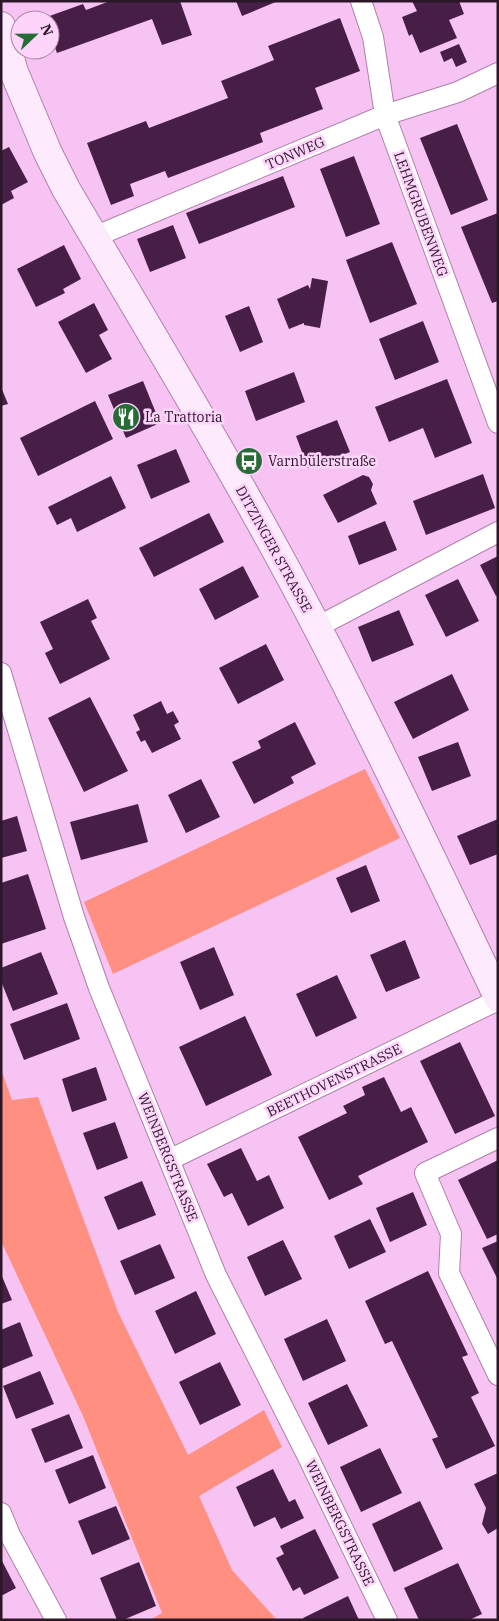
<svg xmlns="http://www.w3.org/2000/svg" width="499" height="1621" font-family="'IBM Plex Serif',serif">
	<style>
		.green { fill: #fe8f81 }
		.building { fill: #471e46 }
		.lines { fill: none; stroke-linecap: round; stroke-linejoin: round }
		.street-casing { stroke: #b080ad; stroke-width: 22 }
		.secondary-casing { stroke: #b080ad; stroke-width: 30 }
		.street { stroke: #fff; stroke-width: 20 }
		.secondary { stroke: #fdeafc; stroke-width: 28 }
		.labels { text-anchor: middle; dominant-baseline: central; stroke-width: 5; stroke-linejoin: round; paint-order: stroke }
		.street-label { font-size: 14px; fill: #2a1829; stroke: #fed4fb }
		.poi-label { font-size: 14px; fill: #2a1829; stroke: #fed4fb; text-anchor: start }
	</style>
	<rect width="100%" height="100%" fill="#f7c3f3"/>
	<path class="green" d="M365,769L400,838L113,974L84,902Z
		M1,1069L12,1100L38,1097L118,1312L188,1455L264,1410L282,1447L199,1496L232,1570L277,1620H150L162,1613L83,1416L1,1241Z"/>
	<path class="building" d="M110,1H180L192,35L162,45L152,19L57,53L50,34V20H45L44,18L83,4L86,10Z
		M236,1H278L242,16Z
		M412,1H459L464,14L449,20L457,38L420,53L412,34L409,36L402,17L417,11Z
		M340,18L360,71L315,88L323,109L260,133L263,142L168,178L165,171L130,184L134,196L111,205L87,143L146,121L149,128L228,98L221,81L274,60L268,46Z
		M459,44L467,62L456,67L452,58L444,62L440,52Z
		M457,124L488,200L451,215L420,138Z
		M9,147L28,182L11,191L14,198L1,205V151Z
		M354,156L380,224L346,237L320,169Z
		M283,176L295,207L199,244L186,213Z
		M498,213V301L492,303L461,227Z
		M173,225L186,258L150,272L137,239Z
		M392,242L417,304L370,323L346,260Z
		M64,245L81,279L63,289L65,293L36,307L17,269Z
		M312,278L328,281L320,328L304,325V323L289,329L277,299L308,285L310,289Z
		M94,303L108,330L99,335L112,359L86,373L58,322Z
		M249,306L263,342L240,352L225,316Z
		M423,321L439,362L395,380L379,339Z
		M294,372L305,402L256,421L245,391Z
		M447,379L472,443L435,458L423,428L389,442L375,407Z
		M143,381L160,423L126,438L108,395Z
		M1,387L8,404L1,406Z
		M95,401L113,439L38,476L20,438Z
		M337,420L350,452L308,468L296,436Z
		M176,449L190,482L151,499L137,465Z
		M483,474L495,508L426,535L413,501Z
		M363,475L369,477L373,484L371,490L377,504L338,523L323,495Z
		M111,476L126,508L77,532L71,518L57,525L48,507Z
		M209,513L224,542L154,577L139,548Z
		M385,521L397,550L359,565L348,536Z
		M498,556V595L496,596L480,565Z
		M243,566L259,597L215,620L199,589Z
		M458,579L479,621L446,637L425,595Z
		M88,599L97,618L91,621L110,659L60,684L45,653L53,649L40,622Z
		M399,610L414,645L372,662L358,627Z
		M266,644L284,680L238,704L219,668Z
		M452,674L469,710L413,739L394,702Z
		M90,697L128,771L84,792L48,718Z
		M161,701L167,714L173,711L179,722L174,725L181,739L152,753L145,740L141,742L136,732L140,730L133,715Z
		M295,722L316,764L291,777L294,783L254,804L232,762L261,748L258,741Z
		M458,742L471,776L432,791L418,757Z
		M201,779L220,817L186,833L168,795Z
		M138,804L148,842L81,860L70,822Z
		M17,816L27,851L1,858V821Z
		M498,819V854L470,865L457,836Z
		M366,865L380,901L351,913L336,878Z
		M28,874L46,929L1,944V883Z
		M405,940L420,978L386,992L370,955Z
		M214,947L234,995L200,1010L180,962Z
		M41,952L58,994L13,1011L1,981V968Z
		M337,975L357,1018L316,1037L296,994Z
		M67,1003L80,1039L24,1060L10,1024Z
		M245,1016L272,1075L206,1106L179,1047Z
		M460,1042L495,1116L455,1134L420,1061Z
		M96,1067L107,1100L72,1112L62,1079Z
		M384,1077L401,1112L411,1107L428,1142L358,1176L363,1184L329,1200L298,1137L347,1113L343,1106L365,1095L362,1087Z
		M115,1122L128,1158L97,1170L83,1133Z
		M241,1148L257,1181L269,1175L284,1208L248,1226L232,1193L224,1197L207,1164Z
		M498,1160V1234L487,1239L458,1180Z
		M142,1181L156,1215L118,1230L104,1197Z
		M413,1192L427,1225L390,1242L376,1208Z
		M370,1219L386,1252L349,1269L334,1236Z
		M283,1240L302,1279L265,1296L247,1257Z
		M498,1241V1280L482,1248Z
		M160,1244L175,1278L135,1295L120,1261Z
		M428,1271L468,1355L462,1357L479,1393L471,1397L495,1446L446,1469L432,1439L438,1437L392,1341L385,1344L365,1301Z
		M1,1274L12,1300L1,1304Z
		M196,1291L216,1334L175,1354L155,1311Z
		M327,1319L346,1361L303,1381L284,1339Z
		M20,1322L33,1356L1,1369V1330Z
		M220,1362L241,1405L200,1425L179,1382Z
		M40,1371L54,1404L16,1419L3,1386Z
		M347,1384L368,1426L328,1445L308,1403Z
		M69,1414L83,1448L45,1463L31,1429Z
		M380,1448L402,1493L361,1512L340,1467Z
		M93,1455L106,1488L69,1504L55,1470Z
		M273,1469L289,1502L295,1499L304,1518L281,1529L275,1517L254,1527L236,1487Z
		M498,1473V1528L488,1534L482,1524L486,1508L474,1484Z
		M420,1501L443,1549L394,1572L372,1524Z
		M116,1506L130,1539L92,1555L78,1521Z
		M315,1529L339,1578L304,1595L300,1587L293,1591L276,1558L284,1554L280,1546Z
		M1,1559L16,1588L1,1596Z
		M139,1562L156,1606L123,1620H117L100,1578Z
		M458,1563L482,1614L469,1620H419L404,1588Z
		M348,1596L359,1620H304L303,1618Z"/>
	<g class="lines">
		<g class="street-casing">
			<path id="street" d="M361,1L373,37L385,115L498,423
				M94,237L385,115L458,92L498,73
				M317,627L498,532
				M1,673L74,917L99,988L163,1145L216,1275L307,1455L387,1620
				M498,1138L425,1173L451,1234L449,1273L498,1375
				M169,1160L498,1000
				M1,1513L10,1535L56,1620"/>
		</g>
		<g class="secondary-casing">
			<path id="secondary" d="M1,26L14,72L48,153L66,189C152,335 240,479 318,629C381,750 439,874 498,997"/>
		</g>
		<use href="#street" class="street"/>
		<use href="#secondary" class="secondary"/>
	</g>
	<defs>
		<g id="restaurant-disc" transform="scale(1.4375)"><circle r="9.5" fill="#276c37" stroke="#fed4fb"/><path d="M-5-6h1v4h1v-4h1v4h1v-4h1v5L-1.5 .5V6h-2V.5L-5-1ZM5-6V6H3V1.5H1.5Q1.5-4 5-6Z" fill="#fff"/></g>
		<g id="bus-disc" transform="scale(1.4375)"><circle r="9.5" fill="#276c37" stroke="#fed4fb"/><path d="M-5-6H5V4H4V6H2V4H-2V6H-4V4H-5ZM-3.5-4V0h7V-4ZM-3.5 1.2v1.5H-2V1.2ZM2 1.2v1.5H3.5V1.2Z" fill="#fff"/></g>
	</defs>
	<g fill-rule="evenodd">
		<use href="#restaurant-disc" x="126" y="417"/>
		<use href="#bus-disc" x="249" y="461"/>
	</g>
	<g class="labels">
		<g class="street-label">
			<text transform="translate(295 153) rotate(-23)">TONWEG</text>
			<text transform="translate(421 214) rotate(70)">LEHMGRUBENWEG</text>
			<text transform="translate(274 549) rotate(61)">DITZINGER STRASSE</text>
			<text transform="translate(334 1080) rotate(-26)">BEETHOVENSTRASSE</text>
			<text transform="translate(168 1157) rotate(68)">WEINBERGSTRASSE</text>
			<text transform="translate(340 1523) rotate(64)">WEINBERGSTRASSE</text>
		</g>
		<g class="poi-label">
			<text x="145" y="417">La Trattoria</text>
			<text x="268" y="461">Varnbülerstraße</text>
		</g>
	</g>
	<rect width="499" height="1621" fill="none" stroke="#2a1829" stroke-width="5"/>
	<g transform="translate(35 35) rotate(68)"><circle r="24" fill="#fed4fb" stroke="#a989a7"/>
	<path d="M0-4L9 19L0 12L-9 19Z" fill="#276c37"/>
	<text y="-8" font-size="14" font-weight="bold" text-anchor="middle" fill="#2a1829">N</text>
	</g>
</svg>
